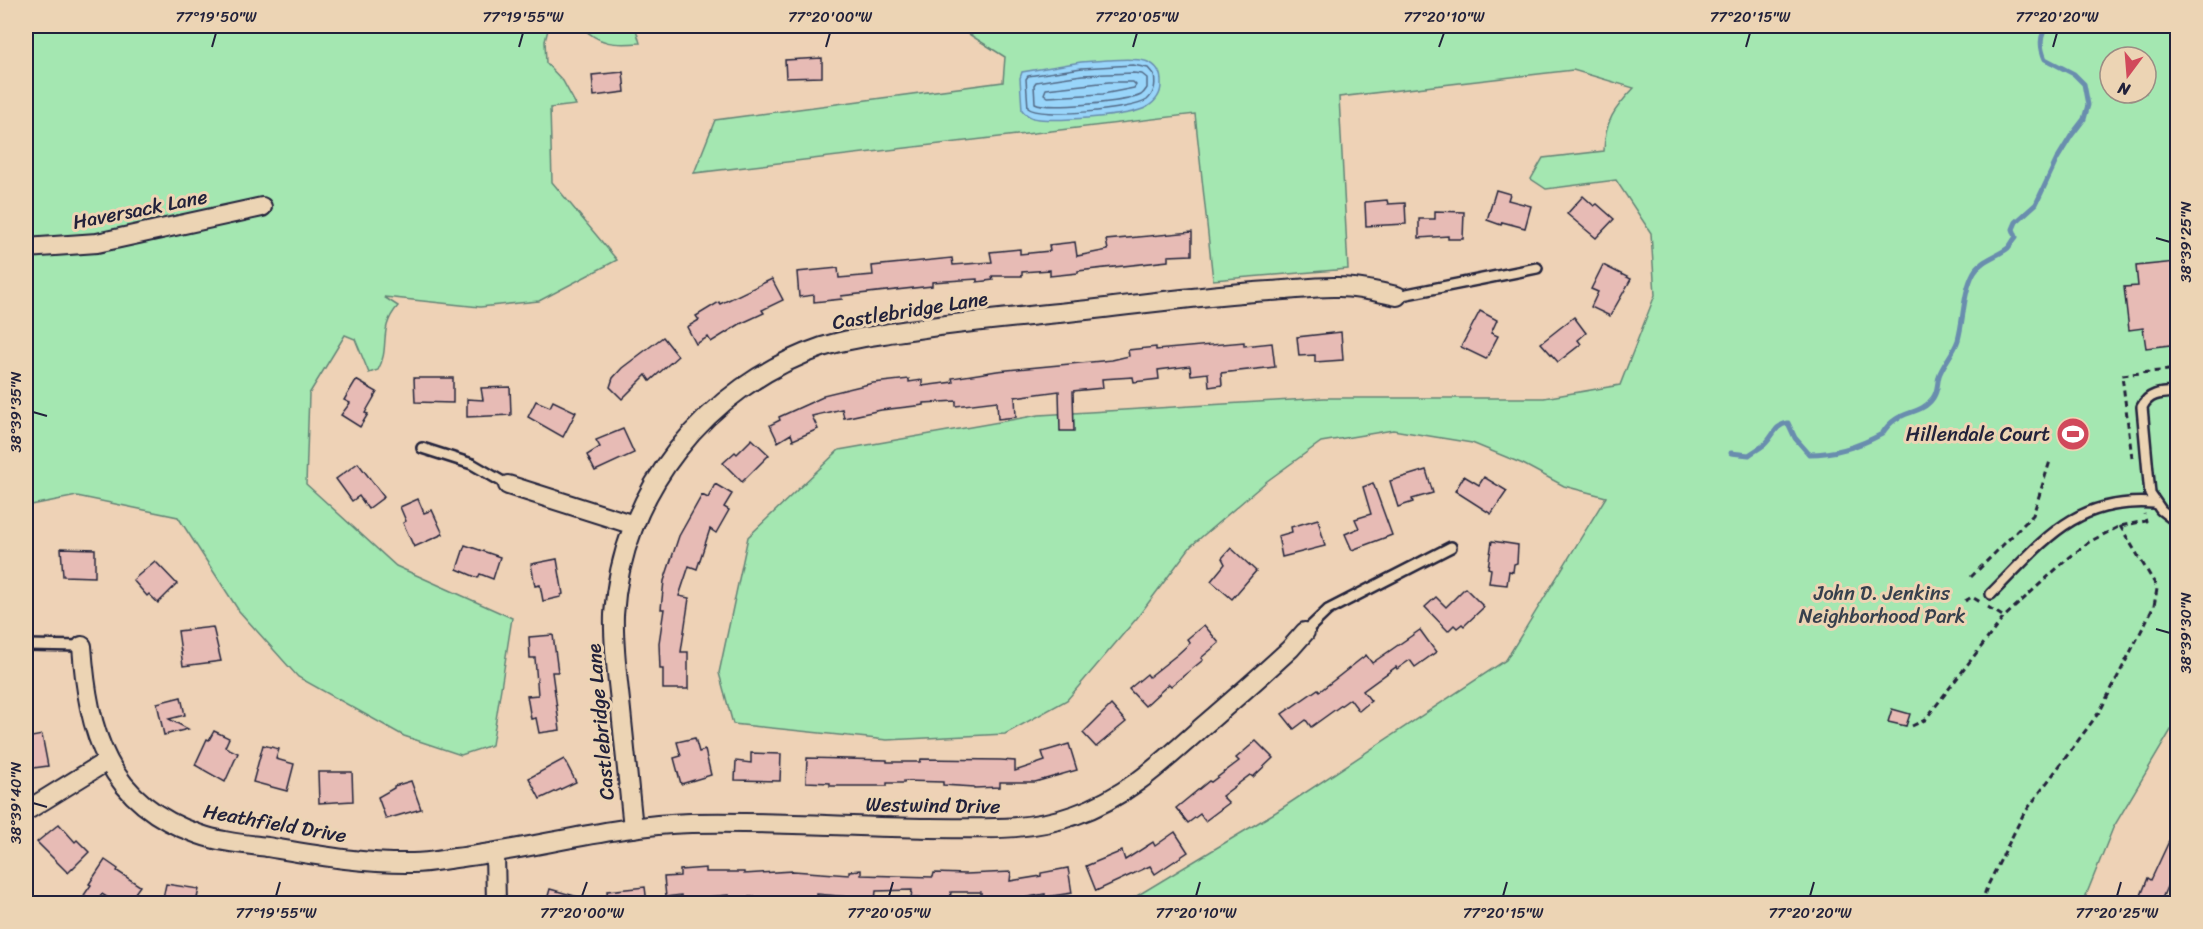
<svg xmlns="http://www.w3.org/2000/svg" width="2203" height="929" font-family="Sriracha,sans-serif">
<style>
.green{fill:#a4e7b1;stroke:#638476;stroke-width:1.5;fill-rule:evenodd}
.water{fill:#99d5fa;stroke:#698dae;stroke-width:1.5}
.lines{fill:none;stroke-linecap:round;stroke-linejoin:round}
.shore{stroke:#526a87;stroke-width:1.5}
.stream{stroke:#698dae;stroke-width:5}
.building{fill:#e7bbb5;stroke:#22223b;stroke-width:1.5}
.service-casing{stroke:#22223b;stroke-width:14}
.minor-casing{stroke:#22223b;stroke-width:22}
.path{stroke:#22223b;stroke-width:3;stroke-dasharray:6 4.5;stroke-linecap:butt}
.service{stroke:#ecd4b4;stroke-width:9}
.minor{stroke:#ecd4b4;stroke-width:18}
.ticks{fill:none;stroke:#22223b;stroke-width:2}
.labels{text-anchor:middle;stroke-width:6;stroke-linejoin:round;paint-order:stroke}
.street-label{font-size:20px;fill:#22223b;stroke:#ecd4b4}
.poi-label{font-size:20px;fill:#22223b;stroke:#ecd4b4;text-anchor:end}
.park-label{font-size:20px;fill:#36404d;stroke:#ecd4b4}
.neatline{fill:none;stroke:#22223b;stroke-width:2}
.ticks-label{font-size:15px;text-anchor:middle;fill:#22223b}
</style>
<rect width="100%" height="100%" fill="#eed2b6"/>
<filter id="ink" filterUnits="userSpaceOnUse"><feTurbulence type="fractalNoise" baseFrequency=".0167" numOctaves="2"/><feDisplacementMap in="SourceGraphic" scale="12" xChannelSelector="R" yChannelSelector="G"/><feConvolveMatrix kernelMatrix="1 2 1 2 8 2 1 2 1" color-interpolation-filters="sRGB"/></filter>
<g filter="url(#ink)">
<g class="green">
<path d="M 26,26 L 549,26 L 545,41 L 546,63 L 563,81 L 576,105 L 550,108 L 552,182 L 617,260 L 539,301 L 480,307 L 384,297 L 398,306 C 377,330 391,347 378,370 L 369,373 L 355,339 L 345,335 L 309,394 L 306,484 L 396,566 L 512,618 L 492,745 L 461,755 L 404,736 L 298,677 L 239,611 L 178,517 L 77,496 L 26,506 Z"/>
<path d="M 581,26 L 635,26 L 640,43 C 615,45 599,45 581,26 Z"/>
<path d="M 956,26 L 2177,26 L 2177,720 L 2113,828 L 2083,903 L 1125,903 L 1276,812 L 1506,660 L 1606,497 L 1564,486 L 1523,464 L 1472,443 L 1393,430 L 1321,442 L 1267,481 L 1191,546 L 1137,618 L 1067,700 L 1005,734 L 887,740 L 733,724 L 719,673 L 748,537 L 839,450 L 1039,415 L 1324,398 L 1544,398 L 1620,385 L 1655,295 L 1651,233 L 1616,180 L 1546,189 L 1531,179 L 1543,158 L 1604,151 C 1605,121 1614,109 1634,88 L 1573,70 L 1339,97 L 1348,269 L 1213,280 L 1195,114 L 694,173 L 715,120 L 1003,82 L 1005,57 ZM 2110,57 L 2146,57 L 2146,93 L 2110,93 Z"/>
</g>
<path class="water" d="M 1108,60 C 1129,59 1163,54 1161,85 C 1161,94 1155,102 1147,107 C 1130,117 1052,122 1033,118 C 1028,116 1025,114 1022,110 L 1020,78 L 1022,72 L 1081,62 Z"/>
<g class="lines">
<g class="shore">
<path d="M 1133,65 L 1148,68 L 1154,75 C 1156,85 1155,93 1147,100 C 1133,110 1040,119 1028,108 L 1026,79 L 1028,76 L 1082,68 Z"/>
<path d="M 1133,73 L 1142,74 L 1147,78 L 1147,88 C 1145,91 1144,93 1141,95 C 1127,102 1047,110 1035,103 L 1034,85 L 1036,82 L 1082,75 Z"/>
<path d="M 1109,82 L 1133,82 L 1136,85 L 1134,88 L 1103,94 L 1048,97 L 1044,94 L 1046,89 Z"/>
</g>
<path class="stream" d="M 1731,453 L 1749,455 C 1754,451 1761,448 1766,443 C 1774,435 1775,425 1788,423 L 1795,438 L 1809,454 C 1834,454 1860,446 1882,434 C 1898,407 1919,418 1933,398 C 1938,391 1937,384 1939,376 C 1942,365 1954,353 1958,340 C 1964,318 1963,292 1974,272 C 1981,260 1998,256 2008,248 C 2011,245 2013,240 2016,237 L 2013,229 L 2016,222 L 2036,204 L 2057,159 L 2071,136 L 2084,119 L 2088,105 L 2084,84 L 2074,74 L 2045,59 C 2040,48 2039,35 2048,26"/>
</g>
<g class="building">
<path d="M 822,58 L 822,77 L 786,78 L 785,60 Z"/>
<path d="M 623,72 L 625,92 L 594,96 L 592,75 Z"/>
<path d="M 1496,190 L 1510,194 L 1508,200 L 1531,206 L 1525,228 L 1502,222 L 1501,225 L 1487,220 Z"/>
<path d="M 1583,196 L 1594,206 L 1597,204 L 1614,219 L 1596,238 L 1567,214 Z"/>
<path d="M 1387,200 L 1388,204 L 1405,203 L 1406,224 L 1366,226 L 1365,202 Z"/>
<path d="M 1435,211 L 1464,212 L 1463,239 L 1448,239 L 1448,236 L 1419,238 L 1419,219 L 1435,219 Z"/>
<path d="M 1192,232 L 1192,255 L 1168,256 L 1168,261 L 1078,271 L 1078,273 L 1050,276 L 1050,270 L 1022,272 L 1022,276 L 992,276 L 993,280 L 977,282 L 977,279 L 932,282 L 932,286 L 841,296 L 842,299 L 814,302 L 814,295 L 799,297 L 797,272 L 838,268 L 839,278 L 873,275 L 872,266 L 952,258 L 953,265 L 992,262 L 990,252 L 1020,249 L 1020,254 L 1050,251 L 1049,245 L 1075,242 L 1077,256 L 1108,250 L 1106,240 Z"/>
<path d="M 2176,262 L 2178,344 L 2146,348 L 2143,328 L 2129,330 L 2124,287 L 2138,286 L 2136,266 Z"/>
<path d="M 1603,265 L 1631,279 L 1610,316 L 1591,307 L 1598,292 L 1591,289 Z"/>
<path d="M 772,279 L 783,300 L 762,310 L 764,313 L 740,324 L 711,342 L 708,337 L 696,344 L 687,327 L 699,320 L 696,316 L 719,302 L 720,304 Z"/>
<path d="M 1480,311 L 1497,320 L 1491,333 L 1498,336 L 1486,359 L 1461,347 Z"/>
<path d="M 1574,317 L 1586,333 L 1578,340 L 1581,344 L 1558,362 L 1541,343 Z"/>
<path d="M 1341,332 L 1343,360 L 1315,362 L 1315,355 L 1299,356 L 1297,337 Z"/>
<path d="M 663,337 L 678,356 L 650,381 L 646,375 L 622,399 L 610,387 L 613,378 L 622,368 Z"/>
<path d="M 1244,342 L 1244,346 L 1272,343 L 1275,367 L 1221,373 L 1222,385 L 1209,387 L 1208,373 L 1191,375 L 1190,366 L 1158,370 L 1159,379 L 1134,382 L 1133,377 L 1102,379 L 1103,388 L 1073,391 L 1074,431 L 1060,431 L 1059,391 L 1015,397 L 1016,417 L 998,419 L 997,401 L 956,406 L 956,401 L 924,403 L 924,405 L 881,410 L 844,418 L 842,409 L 812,416 L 818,429 L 793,440 L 791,434 L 778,442 L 770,425 L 780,420 L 779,417 L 823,397 L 823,395 L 873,383 L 909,379 L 909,382 L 922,380 L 922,386 L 953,382 L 952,378 L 997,371 L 1112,360 L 1129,356 L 1128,350 L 1156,347 L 1156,350 Z"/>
<path d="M 414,378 L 453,378 L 453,403 L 415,402 Z"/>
<path d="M 356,380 L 377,392 L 365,413 L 368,414 L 360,427 L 341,415 L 350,403 L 344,400 Z"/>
<path d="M 510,387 L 511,415 L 467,417 L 467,399 L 483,400 L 481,388 Z"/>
<path d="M 536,401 L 550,407 L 553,401 L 576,412 L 563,437 L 528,417 Z"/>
<path d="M 623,429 L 634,453 L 595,471 L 587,455 L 600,447 L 596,440 Z"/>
<path d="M 752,439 L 769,455 L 742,482 L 723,463 L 735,452 L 737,454 Z"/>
<path d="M 358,463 L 384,497 L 368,509 L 359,496 L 352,501 L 336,479 Z"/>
<path d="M 1426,470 L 1433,493 L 1412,499 L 1413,502 L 1398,507 L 1390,481 Z"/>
<path d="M 1464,476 L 1479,485 L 1484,477 L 1507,491 L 1491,514 L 1455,491 Z"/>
<path d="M 1373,483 L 1392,535 L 1352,550 L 1345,534 L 1359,528 L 1355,519 L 1371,514 L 1363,487 Z"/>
<path d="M 715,484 L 732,494 L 724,507 L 729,510 L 716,533 L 710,529 L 697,569 L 689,566 L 679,596 L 689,598 L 681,652 L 688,652 L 688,689 L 663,689 L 663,669 L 660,669 L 659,643 L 664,609 L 661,609 L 664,581 L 679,536 L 702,495 L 708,498 Z"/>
<path d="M 418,499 L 424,513 L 432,510 L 443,534 L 414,547 L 403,523 L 406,521 L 400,507 Z"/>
<path d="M 1318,519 L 1325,546 L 1282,557 L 1278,536 L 1292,532 L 1291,527 Z"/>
<path d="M 1492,541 L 1518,545 L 1517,563 L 1514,564 L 1513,572 L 1509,571 L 1507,585 L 1489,583 L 1491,569 L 1488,568 Z"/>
<path d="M 465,545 L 500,557 L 493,579 L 480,574 L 478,578 L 457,569 Z"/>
<path d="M 61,548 L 95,549 L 95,577 L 63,576 Z"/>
<path d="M 1231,548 L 1256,571 L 1232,599 L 1211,581 L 1225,564 L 1222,558 Z"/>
<path d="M 557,559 L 563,594 L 561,595 L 561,597 L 543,601 L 540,585 L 535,586 L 531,564 Z"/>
<path d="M 155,561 L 177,584 L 158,603 L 149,594 L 147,596 L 133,580 Z"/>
<path d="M 1465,588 L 1484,607 L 1464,626 L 1462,624 L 1457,628 L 1454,625 L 1448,631 L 1425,607 L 1436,597 L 1446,607 Z"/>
<path d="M 1204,625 L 1219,643 L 1201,658 L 1203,660 L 1171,686 L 1169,684 L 1145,706 L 1129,689 L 1147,674 L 1149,677 L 1178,654 L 1190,643 L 1187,639 Z"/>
<path d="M 213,627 L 221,661 L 183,666 L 178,631 Z"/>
<path d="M 1420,630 L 1436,652 L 1415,667 L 1410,660 L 1397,669 L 1396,667 L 1363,691 L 1371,701 L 1359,711 L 1350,699 L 1311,727 L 1306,720 L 1294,729 L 1282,714 L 1318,689 L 1320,691 L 1366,655 L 1372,663 Z"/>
<path d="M 553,635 L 558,672 L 552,672 L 560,730 L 539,733 L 536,718 L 531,719 L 527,696 L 538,695 L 535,658 L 530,658 L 529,637 Z"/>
<path d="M 181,697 L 185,715 L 169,719 L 188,729 L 164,735 L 157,703 Z"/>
<path d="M 1111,705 L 1126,722 L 1096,747 L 1083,733 Z"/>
<path d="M 1892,709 L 1910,714 L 1906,726 L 1888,722 Z"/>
<path d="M 214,731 L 229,738 L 225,747 L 238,753 L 225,782 L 195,765 L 207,739 L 209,740 Z"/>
<path d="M 42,735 L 48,766 L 26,769 L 26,738 Z"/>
<path d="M 695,738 L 699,752 L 705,750 L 711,775 L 681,784 L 674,758 L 681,756 L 677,742 Z"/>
<path d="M 1256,741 L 1273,758 L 1253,777 L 1250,775 L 1222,796 L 1229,803 L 1205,821 L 1200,814 L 1188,823 L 1176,808 L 1209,781 L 1211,782 L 1239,761 L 1236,758 Z"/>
<path d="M 1069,744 L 1077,770 L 1035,782 L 1000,782 L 1000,787 L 974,788 L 974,787 L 943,785 L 943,782 L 904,781 L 904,783 L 887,783 L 887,786 L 830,786 L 830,783 L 806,782 L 807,758 L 887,760 L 887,762 L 920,762 L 921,759 L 1001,760 L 1015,761 L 1015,771 L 1045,761 L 1042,752 Z"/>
<path d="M 263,745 L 279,749 L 276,759 L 294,764 L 287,791 L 253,782 Z"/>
<path d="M 751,753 L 781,754 L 780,781 L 735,780 L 736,761 L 751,763 Z"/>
<path d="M 564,759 L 576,782 L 540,799 L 529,778 Z"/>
<path d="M 318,772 L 352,772 L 353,801 L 319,803 Z"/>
<path d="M 411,781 L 421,809 L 386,819 L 378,797 L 394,788 L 394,786 Z"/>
<path d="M 2178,822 L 2178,861 L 2160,903 L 2138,903 L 2148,878 L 2151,880 Z"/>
<path d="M 59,824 L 75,842 L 77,840 L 89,852 L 68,873 L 37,842 Z"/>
<path d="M 1175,832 L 1188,852 L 1155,874 L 1150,866 L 1096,891 L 1086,866 L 1122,851 L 1125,860 L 1153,842 L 1155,846 Z"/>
<path d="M 105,860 L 118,869 L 117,871 L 140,886 L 128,903 L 116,903 L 102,894 L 96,903 L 84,895 L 91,885 L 89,884 Z"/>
<path d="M 706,868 L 706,872 L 744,872 L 744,874 L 793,871 L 849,875 L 849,871 L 861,870 L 861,875 L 933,877 L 934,873 L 966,874 L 1011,872 L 1010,881 L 1041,876 L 1041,873 L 1068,868 L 1072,893 L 1045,897 L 1045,894 L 1013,900 L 981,900 L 981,892 L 951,892 L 950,900 L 911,898 L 912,890 L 876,891 L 875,900 L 860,899 L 860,903 L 849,903 L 849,897 L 817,894 L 817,899 L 788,897 L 729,897 L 729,895 L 682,899 L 681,895 L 666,897 L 664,877 L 680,876 L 680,870 Z"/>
<path d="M 166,884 L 199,889 L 196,903 L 162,903 Z"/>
<path d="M 645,887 L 647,903 L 608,903 L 607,891 Z"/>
<path d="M 550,889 L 589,900 L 589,903 L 546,903 Z"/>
</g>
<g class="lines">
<g class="service-casing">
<g id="service">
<path d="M 1397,296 L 1537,268"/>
<path d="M 2178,392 C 2163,393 2149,392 2142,407 L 2150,494 L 2161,510 L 2178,523"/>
<path d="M 422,448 L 472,464 L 508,485"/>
<path d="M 1991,594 C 2043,542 2073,497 2155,503"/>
<path d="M 1305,632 L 1328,610 L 1451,547"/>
<path d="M 26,645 L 82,646"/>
</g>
</g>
<g class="minor-casing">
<g id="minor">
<path d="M 26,248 L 97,243 L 262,207"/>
<path d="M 508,485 L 634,525"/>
<path d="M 82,646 C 88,732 107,803 198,834 C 220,842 244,844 267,847 C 315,855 364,864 413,863 C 427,863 441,860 455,858 C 534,849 611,825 691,823 C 770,821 850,827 929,828 C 979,828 1028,832 1075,815 C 1125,798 1162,763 1201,728 C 1231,702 1261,676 1290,649 L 1305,632"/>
<path d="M 26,811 L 107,761"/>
<path d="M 633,828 C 629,786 624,744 620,701 C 617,673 613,644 614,615 C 621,493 707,386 822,347 C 845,339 871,336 896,332 C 953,323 1011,318 1068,312 C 1136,305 1203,295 1270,291 C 1293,290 1317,286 1339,287 C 1359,287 1378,292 1397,296"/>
<path d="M 495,853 L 496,904"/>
</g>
</g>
<g class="path">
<path d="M 2132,458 L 2122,375 L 2178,369"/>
<path d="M 1971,577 L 2033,515 L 2050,461"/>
<path d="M 1965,601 L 1972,597 L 1982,603"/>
<path d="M 1988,607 L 2004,617"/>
<path d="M 1912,726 L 1925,720 L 2004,617 L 2065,561 L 2089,542 L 2120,526 L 2146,521 L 2144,514"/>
<path d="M 1981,904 L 1987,887 L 2023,815 L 2100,711 L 2154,606 L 2157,589 L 2154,582 L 2120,526"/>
</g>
<use href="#service" class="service"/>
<use href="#minor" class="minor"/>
</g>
</g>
<path class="ticks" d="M 212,47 L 216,33M 519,47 L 523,33M 826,47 L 830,33M 1133,47 L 1137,33M 1439,47 L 1444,33M 1746,47 L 1750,33M 2053,47 L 2057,33M 2156,238 L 2170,242M 33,412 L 47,416M 2156,629 L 2170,633M 33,803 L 47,807M 276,896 L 280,882M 582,896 L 587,882M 889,896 L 893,882M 1196,896 L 1200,882M 1503,896 L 1507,882M 1810,896 L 1814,882M 2117,896 L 2121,882"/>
<defs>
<g id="stadium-disc" transform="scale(1.725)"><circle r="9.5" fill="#d1495b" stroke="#ecd4b4"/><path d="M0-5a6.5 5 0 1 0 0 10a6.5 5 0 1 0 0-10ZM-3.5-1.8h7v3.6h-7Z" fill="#fff"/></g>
</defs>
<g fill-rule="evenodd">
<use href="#stadium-disc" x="2073" y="434"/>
</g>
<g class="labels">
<g class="street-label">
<text transform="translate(140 209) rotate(-11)" y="7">Haversack Lane</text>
<text transform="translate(910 310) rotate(-9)" y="7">Castlebridge Lane</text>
<text transform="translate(600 722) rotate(-95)" y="7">Castlebridge Lane</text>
<text transform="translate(933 805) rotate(1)" y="7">Westwind Drive</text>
<text transform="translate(275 823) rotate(10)" y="7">Heathfield Drive</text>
</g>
<g class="poi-label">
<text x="2050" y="441">Hillendale Court</text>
</g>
<g class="park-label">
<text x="1882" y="600">John D. Jenkins<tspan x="1882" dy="23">Neighborhood Park</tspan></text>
</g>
</g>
<rect width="2203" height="929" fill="none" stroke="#ecd4b4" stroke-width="66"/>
<g transform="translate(2128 75) rotate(196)"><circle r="28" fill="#ecd4b4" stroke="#9b8d84" stroke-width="1.5"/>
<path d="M0-4.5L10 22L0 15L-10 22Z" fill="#d1495b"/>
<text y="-9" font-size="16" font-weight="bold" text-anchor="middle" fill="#22223b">N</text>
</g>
<rect x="33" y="33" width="2137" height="863" class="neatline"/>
<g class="ticks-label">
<text x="216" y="22">77°19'50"W</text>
<text x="523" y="22">77°19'55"W</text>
<text x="830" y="22">77°20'00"W</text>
<text x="1137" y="22">77°20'05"W</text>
<text x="1444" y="22">77°20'10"W</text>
<text x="1750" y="22">77°20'15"W</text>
<text x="2057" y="22">77°20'20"W</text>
<text transform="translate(2186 242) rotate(-90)" y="5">38°39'25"N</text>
<text transform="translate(16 412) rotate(-90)" y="5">38°39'35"N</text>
<text transform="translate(2186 633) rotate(-90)" y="5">38°39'30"N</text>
<text transform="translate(16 803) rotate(-90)" y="5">38°39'40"N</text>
<text x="276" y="918">77°19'55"W</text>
<text x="582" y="918">77°20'00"W</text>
<text x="889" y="918">77°20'05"W</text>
<text x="1196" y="918">77°20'10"W</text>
<text x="1503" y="918">77°20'15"W</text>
<text x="1810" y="918">77°20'20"W</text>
<text x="2117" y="918">77°20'25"W</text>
</g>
</svg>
